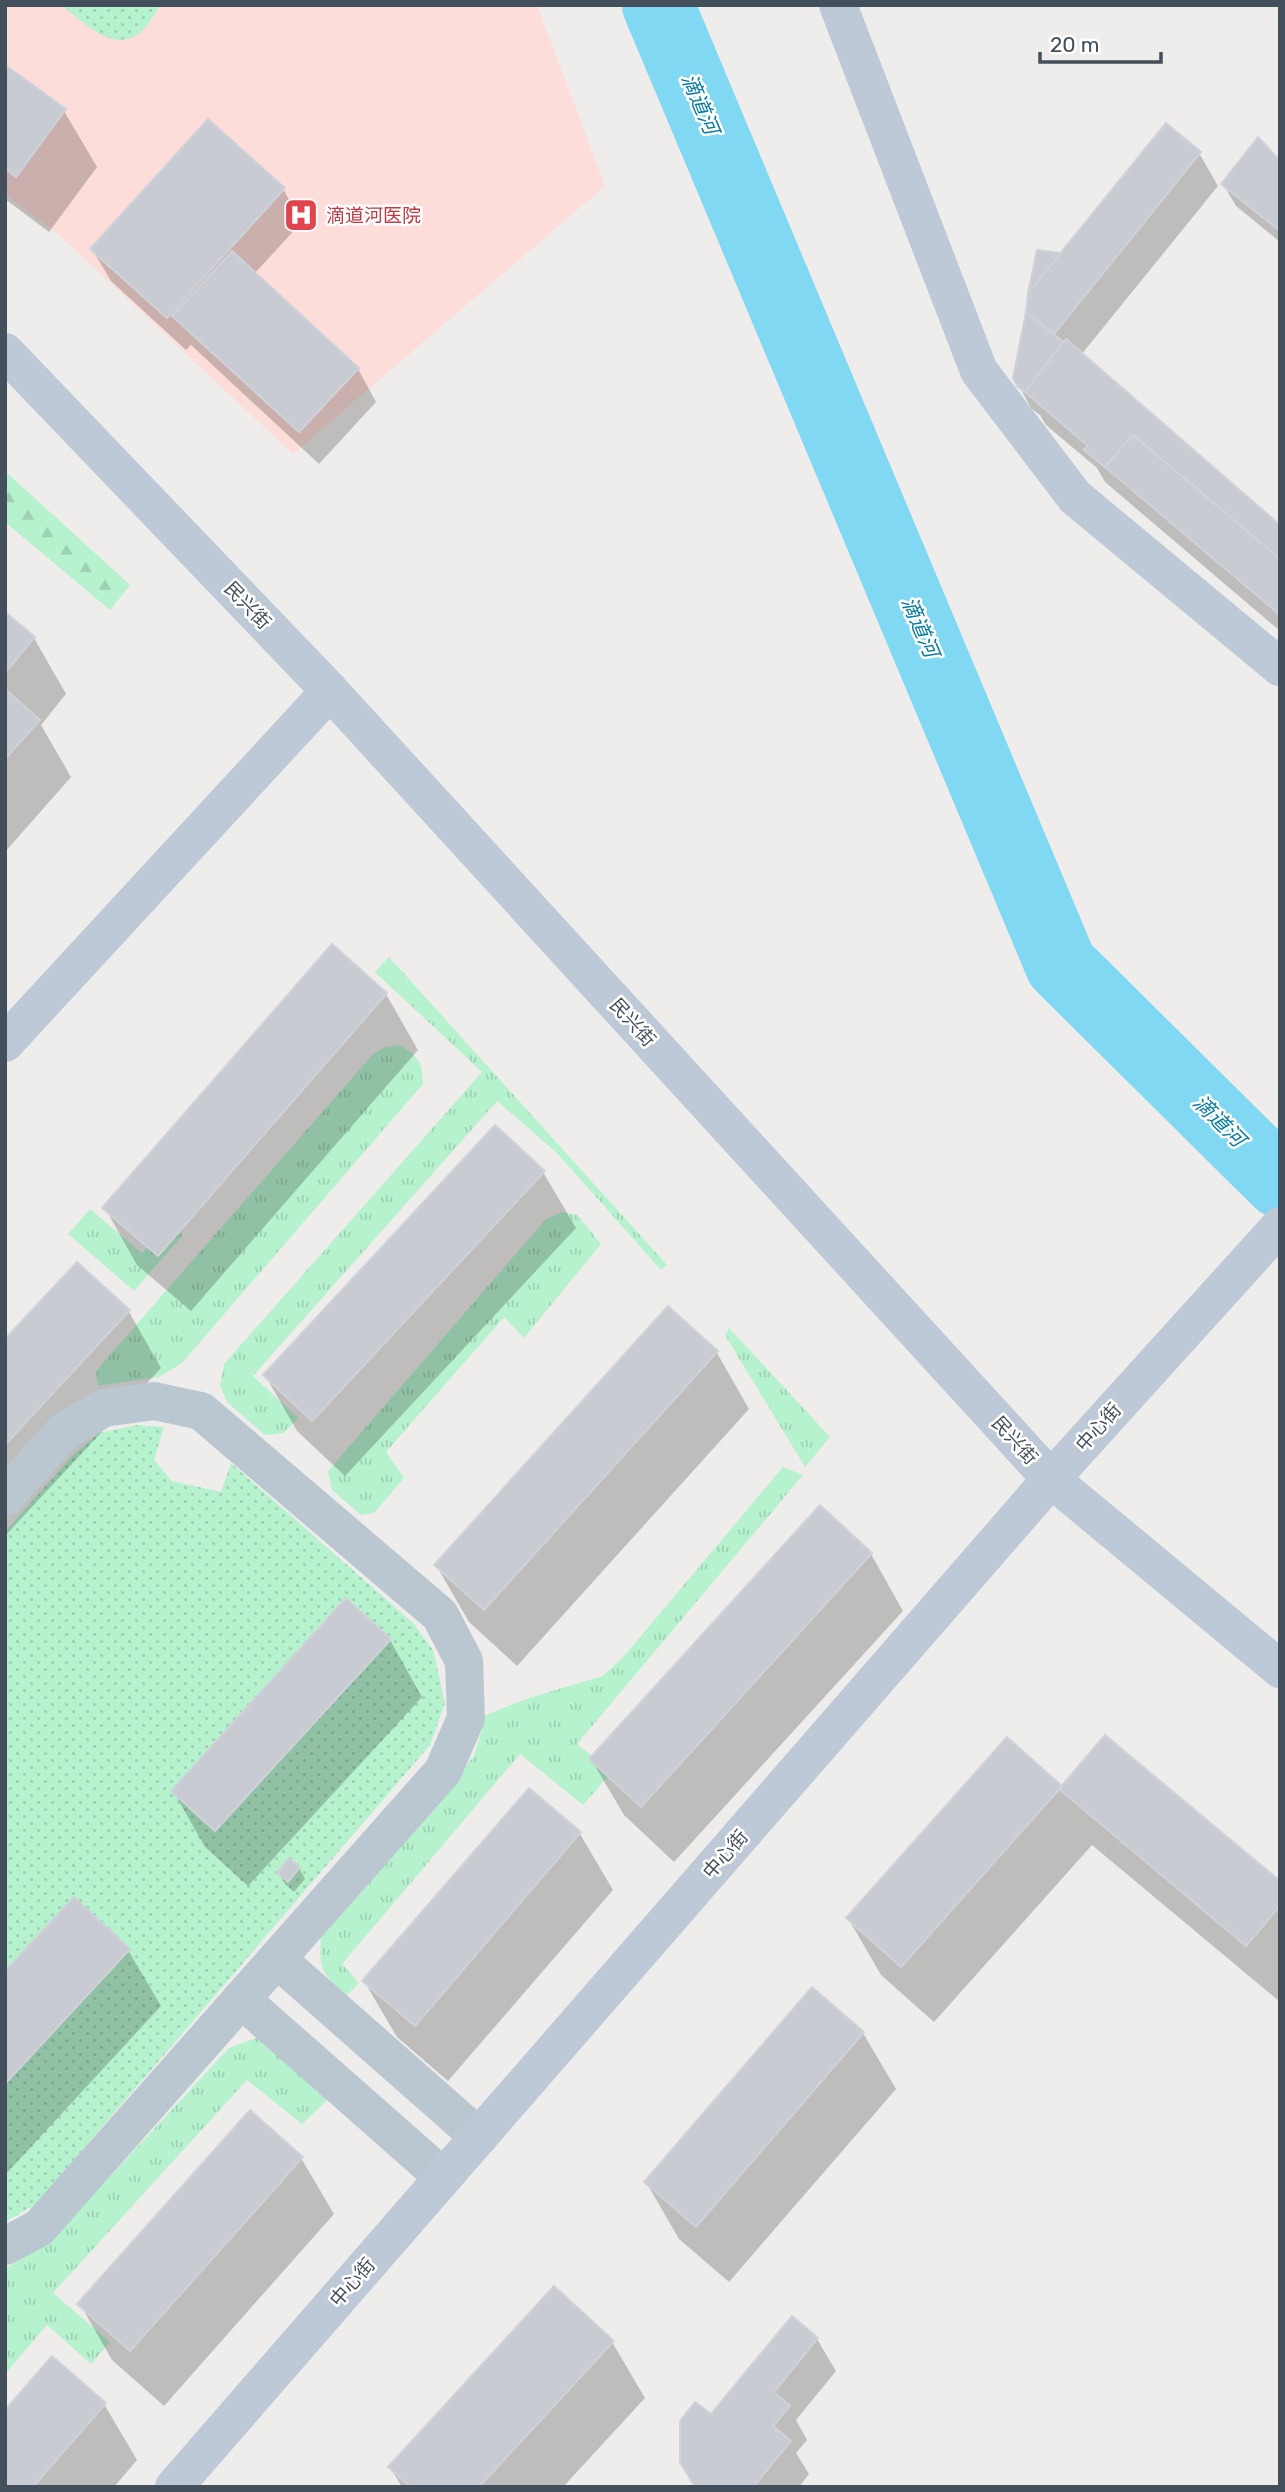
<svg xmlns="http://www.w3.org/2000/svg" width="1285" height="2492" font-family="Rubik,'Noto Sans SC',sans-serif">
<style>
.medical{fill:#fcddd9}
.grass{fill:url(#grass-tufts)}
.forest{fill:url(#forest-firs)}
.park{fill:url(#park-dots)}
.shadow{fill:#0003}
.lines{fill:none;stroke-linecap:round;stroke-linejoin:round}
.river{stroke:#80d8f2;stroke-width:72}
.building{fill:#c8cbd2;stroke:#d0d2d9;stroke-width:2}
.street{stroke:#bbc7d0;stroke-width:38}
.secondary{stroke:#bdc9d7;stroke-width:38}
.labels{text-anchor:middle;stroke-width:5;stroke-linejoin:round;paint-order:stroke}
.health-label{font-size:19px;fill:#be3a42;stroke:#fff;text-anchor:start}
.street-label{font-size:19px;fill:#434f5b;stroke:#fff}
.water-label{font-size:21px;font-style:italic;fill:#047ca0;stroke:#fff}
</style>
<defs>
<pattern id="grass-tufts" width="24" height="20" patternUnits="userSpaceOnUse" patternTransform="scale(1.75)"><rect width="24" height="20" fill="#b6f2ce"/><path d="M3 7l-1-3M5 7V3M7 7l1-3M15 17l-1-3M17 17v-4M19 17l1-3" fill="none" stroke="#9ed1b3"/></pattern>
<pattern id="forest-firs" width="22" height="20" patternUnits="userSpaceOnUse" patternTransform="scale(1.75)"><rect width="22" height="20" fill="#b6f2ce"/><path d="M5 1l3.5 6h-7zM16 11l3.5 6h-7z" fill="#9ed1b3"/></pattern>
<pattern id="park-dots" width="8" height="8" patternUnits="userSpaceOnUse" patternTransform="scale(1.75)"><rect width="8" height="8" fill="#b6f2ce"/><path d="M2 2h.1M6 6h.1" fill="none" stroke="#9ed1b3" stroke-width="1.8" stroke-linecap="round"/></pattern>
</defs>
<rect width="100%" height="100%" fill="#efecec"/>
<path class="medical" d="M 5,5 L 537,5 L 605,186 L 293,454 L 59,235 L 5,194 Z"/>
<g class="grass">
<path d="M 389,957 L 667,1265 L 661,1270 L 557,1153 L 497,1101 L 253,1376 L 298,1418 L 284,1433 L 265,1435 L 227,1402 L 220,1386 L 224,1364 L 482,1072 L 375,972 Z"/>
<path d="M 400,1045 C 419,1057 422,1062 423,1084 L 182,1363 L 159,1377 L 98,1386 L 96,1372 L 102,1364 L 373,1054 L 385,1047 Z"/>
<path d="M 90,1209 L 142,1253 L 174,1216 L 182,1236 L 134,1291 L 68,1234 Z"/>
<path d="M 562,1212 L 577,1215 L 601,1244 L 524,1338 L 504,1317 L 386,1452 L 404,1478 L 374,1513 L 361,1515 L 332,1490 L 328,1471 L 546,1219 Z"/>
<path d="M 729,1328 L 830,1437 L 805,1467 L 725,1335 Z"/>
<path d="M 783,1467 L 803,1475 L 577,1744 L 612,1772 L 583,1805 L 520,1754 L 342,1964 L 359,1983 L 346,1996 C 322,1974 319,1971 321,1937 L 474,1756 L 486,1715 L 529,1698 L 603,1676 L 625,1655 Z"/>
<path d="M 259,2037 L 328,2099 L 302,2124 L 247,2080 L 53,2293 L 110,2342 L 91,2364 L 47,2325 L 5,2374 L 5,2269 L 52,2239 L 229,2048 Z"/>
</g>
<path class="forest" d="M 5,471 L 130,585 L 110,610 L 5,522 Z"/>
<g class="park">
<path d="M 61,5 L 161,5 C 155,13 149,25 141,32 C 114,55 83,22 61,5 Z"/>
<path d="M 137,1425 L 164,1427 L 154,1460 L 172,1481 L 221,1492 L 231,1463 L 414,1624 L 433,1650 L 445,1703 L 430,1745 L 36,2204 L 5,2222 L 5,1532 L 71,1457 L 99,1433 Z"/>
</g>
<g class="shadow">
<path d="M 5,67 L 64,111 L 97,167 L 49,232 L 5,199 Z"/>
<path d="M 1199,153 L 1218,186 L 1081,355 L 1280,527 L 1280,631 L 1105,482 L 1097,468 L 1046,425 L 1040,415 L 1031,408 L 1015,378 L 1028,312 L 1061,255 Z"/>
<path d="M 1280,164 L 1280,242 L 1236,206 L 1223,184 Z"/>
<path d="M 283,189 L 302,222 L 254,274 L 358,369 L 376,402 L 319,464 L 191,345 L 186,350 L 111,281 L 92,249 Z"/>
<path d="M 5,615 L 34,638 L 66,694 L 41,725 L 71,777 L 5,852 Z"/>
<path d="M 386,994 L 418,1050 L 191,1311 L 137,1265 L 105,1208 Z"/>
<path d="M 543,1172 L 576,1228 L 345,1476 L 297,1431 L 265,1375 Z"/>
<path d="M 77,1264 L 129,1312 L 161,1368 L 5,1536 L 5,1341 Z"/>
<path d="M 668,1309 L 717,1353 L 749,1409 L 517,1666 L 469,1622 L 436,1565 Z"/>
<path d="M 871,1554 L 903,1611 L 674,1862 L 624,1815 L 591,1759 Z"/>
<path d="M 390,1640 L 422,1697 L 248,1886 L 205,1847 L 173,1791 Z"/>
<path d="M 1007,1740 L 1062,1788 L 1280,1883 L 1279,2001 L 1092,1845 L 934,2022 L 881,1975 L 848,1918 Z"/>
<path d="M 529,1790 L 580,1834 L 613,1890 L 448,2081 L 397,2037 L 364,1981 Z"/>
<path d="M 289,1860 L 299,1868 L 305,1879 L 294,1892 L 285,1884 L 279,1873 Z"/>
<path d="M 128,1950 L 161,2006 L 5,2175 L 5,1974 Z"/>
<path d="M 863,2033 L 896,2089 L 729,2282 L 679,2239 L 646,2182 Z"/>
<path d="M 301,2158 L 334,2214 L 164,2406 L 112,2360 L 80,2304 Z"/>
<path d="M 817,2339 L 836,2371 L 796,2420 L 807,2440 L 796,2453 L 809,2474 L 799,2487 L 697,2487 L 711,2417 Z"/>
<path d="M 612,2342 L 645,2398 L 563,2487 L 402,2487 L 390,2467 Z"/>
<path d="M 104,2404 L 137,2460 L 114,2487 L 5,2487 Z"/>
</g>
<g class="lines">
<path class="river" d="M 658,5 L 1061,965 L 1280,1182"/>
</g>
<g class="building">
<path d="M 5,65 L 66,109 L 16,177 L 5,168 Z"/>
<path d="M 208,119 L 285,188 L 167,318 L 90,249 Z"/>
<path d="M 1166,123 L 1201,152 L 1054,334 L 1026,312 L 1028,293 Z"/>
<path d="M 1258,137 L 1280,161 L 1280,231 L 1221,184 Z"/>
<path d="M 1037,250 L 1061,253 L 1028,293 Z"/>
<path d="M 232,251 L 359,368 L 299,432 L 172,316 Z"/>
<path d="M 1026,312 L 1063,342 L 1025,392 L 1017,386 L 1013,378 Z"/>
<path d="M 1066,339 L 1280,525 L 1280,559 L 1133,435 L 1105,467 L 1084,450 L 1088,446 L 1025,392 Z"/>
<path d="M 1133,435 L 1280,559 L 1280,615 L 1105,467 Z"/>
<path d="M 5,612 L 35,637 L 5,673 Z"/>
<path d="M 5,689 L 40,720 L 5,759 Z"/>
<path d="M 332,944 L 387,993 L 158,1256 L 102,1208 Z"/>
<path d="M 495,1125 L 545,1171 L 312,1421 L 263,1375 Z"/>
<path d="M 77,1262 L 130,1310 L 5,1445 L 5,1339 Z"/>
<path d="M 668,1306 L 718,1351 L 484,1610 L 434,1565 Z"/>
<path d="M 820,1505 L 872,1553 L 641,1807 L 589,1759 Z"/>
<path d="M 346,1598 L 391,1639 L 215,1831 L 171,1791 Z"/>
<path d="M 1105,1735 L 1280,1881 L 1280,1906 L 1246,1946 L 1059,1789 Z"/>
<path d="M 1007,1737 L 1062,1786 L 901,1967 L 846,1918 Z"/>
<path d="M 529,1788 L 581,1832 L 415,2026 L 362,1981 Z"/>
<path d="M 289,1858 L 300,1867 L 288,1882 L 277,1873 Z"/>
<path d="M 74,1897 L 130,1949 L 5,2084 L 5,1971 Z"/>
<path d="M 812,1987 L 864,2032 L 696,2227 L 644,2182 Z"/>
<path d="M 250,2110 L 303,2157 L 130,2351 L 77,2304 Z"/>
<path d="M 554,2286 L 614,2341 L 479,2487 L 410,2487 L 388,2467 Z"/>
<path d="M 792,2316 L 818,2338 L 774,2392 L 790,2406 L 773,2426 L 791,2441 L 753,2487 L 695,2487 L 680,2462 L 680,2421 L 695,2402 L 711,2414 Z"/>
<path d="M 52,2356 L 106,2403 L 33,2487 L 5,2487 L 5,2410 Z"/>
</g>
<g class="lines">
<g class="street">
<path d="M 5,1497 L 64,1431 L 104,1408 L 154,1401 L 201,1411 L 440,1615 L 464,1661 L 466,1718 L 443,1771 L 39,2228 L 5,2246"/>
<path d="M 277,1959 L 479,2137"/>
<path d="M 241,1999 L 443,2177"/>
</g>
<g class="secondary">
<path d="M 838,5 L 979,371 L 1075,497 L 1280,667"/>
<path d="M 5,352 L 330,691 L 1051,1479 L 1280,1669"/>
<path d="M 5,1043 L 330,691"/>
<path d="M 174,2487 L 1051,1479 L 1280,1226"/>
</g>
</g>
<defs>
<g id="hospital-square" transform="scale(1.75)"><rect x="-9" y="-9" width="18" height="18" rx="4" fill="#e0444e" stroke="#fff"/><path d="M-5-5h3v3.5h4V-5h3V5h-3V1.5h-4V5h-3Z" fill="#fff"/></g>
</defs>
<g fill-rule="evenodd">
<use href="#hospital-square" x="301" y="215"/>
</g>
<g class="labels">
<g class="health-label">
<text x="326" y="222">滴道河医院</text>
</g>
<g class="street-label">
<text transform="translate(248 605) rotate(46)" y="7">民兴街</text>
<text transform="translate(633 1022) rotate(48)" y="7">民兴街</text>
<text transform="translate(1098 1427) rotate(-48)" y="7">中心街</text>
<text transform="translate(1015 1440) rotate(48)" y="7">民兴街</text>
<text transform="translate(725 1854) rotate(-49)" y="7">中心街</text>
<text transform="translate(352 2282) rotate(-49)" y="7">中心街</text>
</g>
<g class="water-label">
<text transform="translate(700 104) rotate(67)" y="7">滴道河</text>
<text transform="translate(920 627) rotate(67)" y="7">滴道河</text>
<text transform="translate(1219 1121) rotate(45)" y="7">滴道河</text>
</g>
</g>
<rect width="1285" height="2492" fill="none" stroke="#434f5b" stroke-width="14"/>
<path d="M1040 52v10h121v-10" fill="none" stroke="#434f5b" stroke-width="3.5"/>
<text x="1050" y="52" font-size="21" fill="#434f5b" stroke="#ffffff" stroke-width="5" paint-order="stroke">20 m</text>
</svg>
